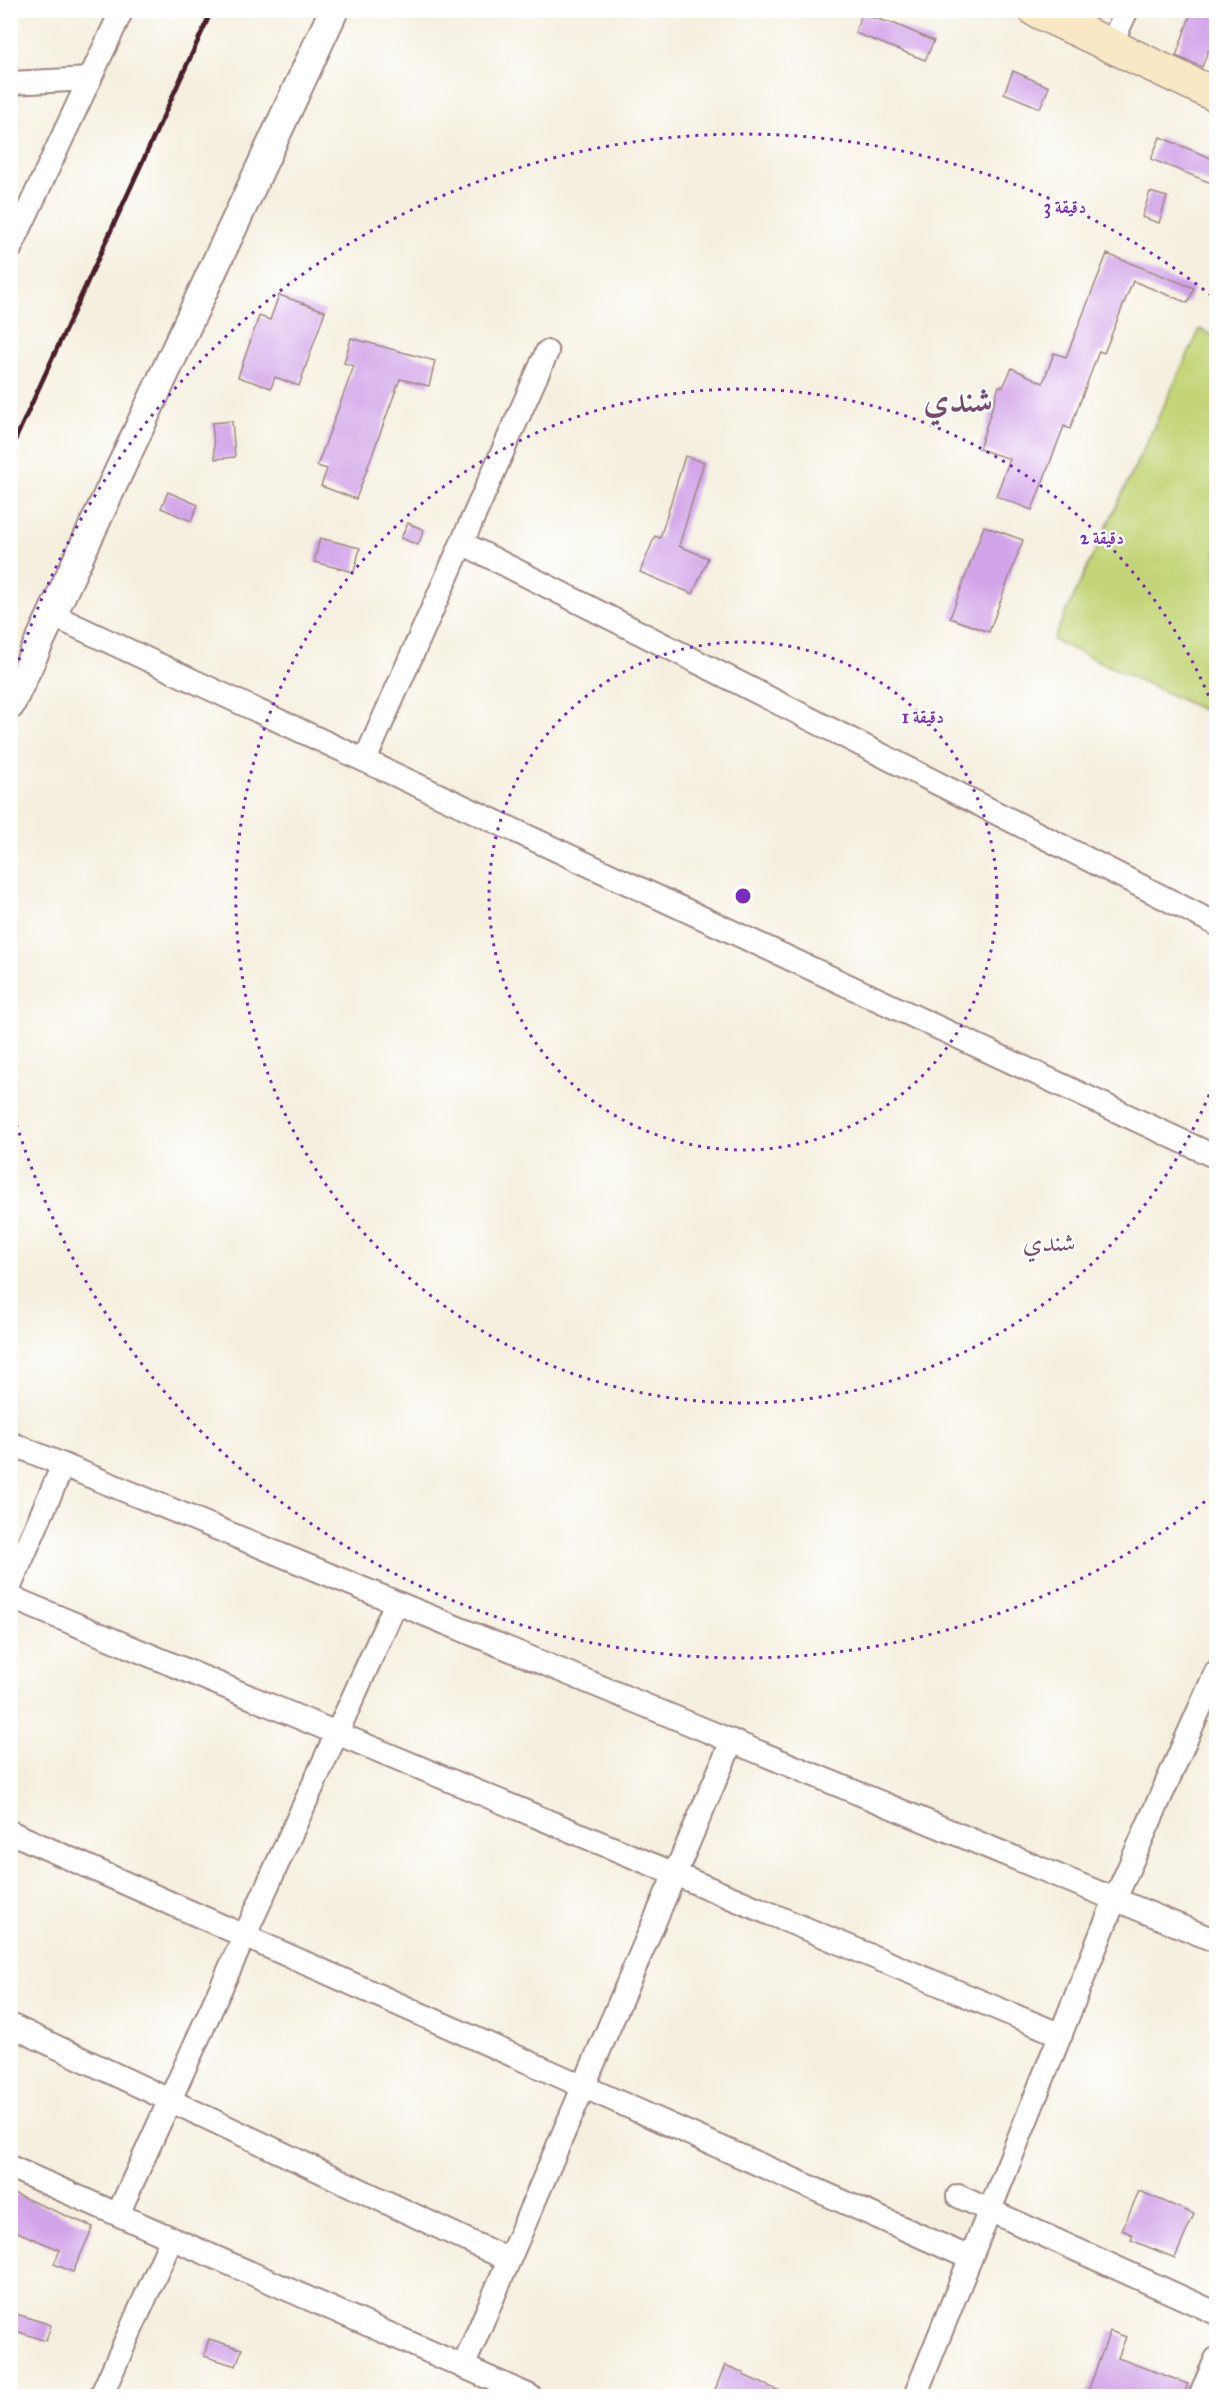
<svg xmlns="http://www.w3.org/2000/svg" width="1227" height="2407" font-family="'IM FELL Great Primer',Amiri,serif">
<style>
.green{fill:#c3d578;stroke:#867a52;stroke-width:1.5}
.building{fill:#d1a3e8}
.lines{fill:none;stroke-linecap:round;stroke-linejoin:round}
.minor-casing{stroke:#9f8784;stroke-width:26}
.tertiary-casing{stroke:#9f8784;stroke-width:32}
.secondary-casing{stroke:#9f8784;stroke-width:36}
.minor{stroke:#fff;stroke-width:22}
.tertiary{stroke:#fff;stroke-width:28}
.secondary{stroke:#f8e8c3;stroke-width:33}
.rail{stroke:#4a1f2b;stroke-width:4.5}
.ring{fill:none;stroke:#7b2cbf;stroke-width:3;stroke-dasharray:3 6}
.labels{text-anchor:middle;stroke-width:4.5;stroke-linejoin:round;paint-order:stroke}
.quarter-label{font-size:26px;fill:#794d6d;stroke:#fff}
.town-label{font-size:34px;font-weight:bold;fill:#794d6d;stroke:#fff}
.centre{fill:#7b2cbf;stroke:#fff;stroke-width:3}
.ring-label{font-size:18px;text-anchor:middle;font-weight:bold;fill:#7b2cbf;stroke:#fff;stroke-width:4.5;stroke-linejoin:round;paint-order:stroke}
</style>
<rect width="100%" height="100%" fill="#fff"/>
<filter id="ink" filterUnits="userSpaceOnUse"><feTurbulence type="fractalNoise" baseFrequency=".0167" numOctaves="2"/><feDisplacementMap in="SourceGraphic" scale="12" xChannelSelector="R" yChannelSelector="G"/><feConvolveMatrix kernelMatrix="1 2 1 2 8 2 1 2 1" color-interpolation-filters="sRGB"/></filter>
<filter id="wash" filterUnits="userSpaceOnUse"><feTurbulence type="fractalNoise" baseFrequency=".008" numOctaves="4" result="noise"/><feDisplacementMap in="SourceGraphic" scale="24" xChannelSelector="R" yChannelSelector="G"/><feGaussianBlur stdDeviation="1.35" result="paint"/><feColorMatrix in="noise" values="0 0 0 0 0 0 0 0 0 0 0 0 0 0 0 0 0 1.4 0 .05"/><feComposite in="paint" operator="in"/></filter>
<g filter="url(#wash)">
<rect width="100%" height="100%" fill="#f4efde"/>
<path class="green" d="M 1200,329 L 1216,337 L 1216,716 L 1053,640 Z"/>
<g id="blocks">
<g class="building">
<path d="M 1192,10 L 1216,10 L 1216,55 L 1208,51 L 1202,67 L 1176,56 Z"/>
<path d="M 861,15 L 895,24 L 934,41 L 925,60 L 855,33 Z"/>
<path d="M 1013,71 L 1049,87 L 1040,108 L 1004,93 Z"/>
<path d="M 1160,137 L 1216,160 L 1216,185 L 1151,159 Z"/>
<path d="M 1150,192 L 1167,197 L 1159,223 L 1142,217 Z"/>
<path d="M 1107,254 L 1194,288 L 1188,303 L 1133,281 L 1104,353 L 1099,351 L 1070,429 L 1064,426 L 1032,510 L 996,496 L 1010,459 L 979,449 L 999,386 L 1003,387 L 1012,368 L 1043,383 L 1054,353 L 1066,357 Z"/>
<path d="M 279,295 L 325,311 L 299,386 L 275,377 L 271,388 L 238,377 L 259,316 L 270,320 Z"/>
<path d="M 351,338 L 435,361 L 429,386 L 400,379 L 356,499 L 321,486 L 327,469 L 317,466 L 354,366 L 344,363 Z"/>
<path d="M 232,421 L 235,457 L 215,459 L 212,423 Z"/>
<path d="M 685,456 L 704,462 L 679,546 L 708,558 L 693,594 L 640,572 L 655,536 L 660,538 Z"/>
<path d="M 168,492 L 198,505 L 191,521 L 161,508 Z"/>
<path d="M 408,523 L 424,530 L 418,545 L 401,538 Z"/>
<path d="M 984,526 L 1023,540 L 989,632 L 950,618 Z"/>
<path d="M 320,538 L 360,548 L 354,572 L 314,562 Z"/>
<path d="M 1139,2191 L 1194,2214 L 1175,2258 L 1131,2240 L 1133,2235 L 1122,2230 Z"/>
<path d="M 10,2192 L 93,2227 L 73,2272 L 54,2264 L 60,2250 L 10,2229 Z"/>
<path d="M 10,2312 L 51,2325 L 46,2341 L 10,2329 Z"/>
<path d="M 1110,2331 L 1126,2337 L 1118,2358 L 1188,2384 L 1183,2397 L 1086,2397 Z"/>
<path d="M 209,2339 L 242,2349 L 236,2366 L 204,2356 Z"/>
<path d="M 725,2365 L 744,2373 L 743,2375 L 793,2397 L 712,2397 Z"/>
</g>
</g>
</g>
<g filter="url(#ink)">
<use href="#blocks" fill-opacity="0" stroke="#9f8784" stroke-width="1.5"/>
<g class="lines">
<g class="minor-casing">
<g id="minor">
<path d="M 1110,46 L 1127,10"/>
<path d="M 10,83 L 90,79"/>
<path d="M 10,249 L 122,10"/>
<path d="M 462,543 L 1216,924"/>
<path d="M 52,615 L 1216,1157"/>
<path d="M 365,760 L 547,352"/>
<path d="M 10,1443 L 1216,1941"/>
<path d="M 10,1586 L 63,1465"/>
<path d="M 10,1597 L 1061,2035"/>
<path d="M 10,1832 L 970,2258"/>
<path d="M 10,2025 L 509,2260"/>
<path d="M 10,2167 L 530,2396"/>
<path d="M 958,2196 L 1216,2313"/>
<path d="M 118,2214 L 396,1603"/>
<path d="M 463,2367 L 732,1741"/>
<path d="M 101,2396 L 172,2238"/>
<path d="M 915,2396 L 1115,1899 L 1216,1672"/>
<path d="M 1200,2396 L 1216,2359"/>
</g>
</g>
<g class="tertiary-casing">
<path id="tertiary" d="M 10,705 L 334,10"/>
</g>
<g class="secondary-casing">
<path id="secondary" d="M 1035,10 L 1216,95"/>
</g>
<use href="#minor" class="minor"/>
<use href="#tertiary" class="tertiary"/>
<use href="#secondary" class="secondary"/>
<path class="rail" d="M 10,451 L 212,10"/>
</g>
</g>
<g class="ring">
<circle cx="743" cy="896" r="254"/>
<path d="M1216 1078A507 507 0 1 1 1216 714"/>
<path d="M1212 1496A761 761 0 0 1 11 1106M11 686A761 761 0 0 1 1212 296"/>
</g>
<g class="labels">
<g class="quarter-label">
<text x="1049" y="1251">شندي</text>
</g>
<g class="town-label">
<text x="958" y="411">شندي</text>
</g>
</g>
<circle cx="743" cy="896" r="9" class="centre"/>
<g class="ring-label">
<text x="1065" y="213">3 دقيقة</text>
<text x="1102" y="544">2 دقيقة</text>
<text x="923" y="723">1 دقيقة</text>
</g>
<rect width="1227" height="2407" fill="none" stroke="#fff" stroke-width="36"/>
</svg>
